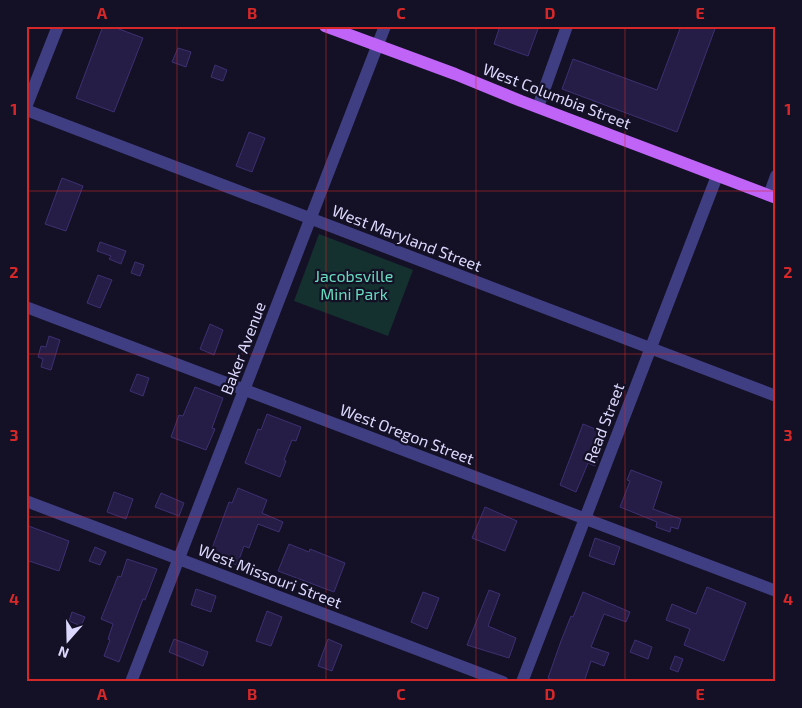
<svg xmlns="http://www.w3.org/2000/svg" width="802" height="708" font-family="'Exo 2',sans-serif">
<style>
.green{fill:#14302f}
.building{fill:#251d46;stroke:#3d3071}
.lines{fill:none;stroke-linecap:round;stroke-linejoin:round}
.minor{stroke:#403e83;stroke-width:12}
.major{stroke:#c064f8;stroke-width:12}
.grid{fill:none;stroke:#d62828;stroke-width:1;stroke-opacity:0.55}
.labels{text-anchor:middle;stroke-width:4.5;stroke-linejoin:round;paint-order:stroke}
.street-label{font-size:16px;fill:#dcd8fd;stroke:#141126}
.park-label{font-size:16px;fill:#66dbbd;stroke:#141126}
.neatline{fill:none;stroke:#d62828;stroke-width:2}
.grid-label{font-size:16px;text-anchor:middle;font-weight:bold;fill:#d62828}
</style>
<rect width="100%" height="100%" fill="#141126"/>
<path class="green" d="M 319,234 L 413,270 L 388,336 L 294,301 Z"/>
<g class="building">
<path d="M 103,26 L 111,26 L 143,38 L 114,112 L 76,98 Z"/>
<path d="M 500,26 L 539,26 L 528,56 L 494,44 Z"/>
<path d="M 681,26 L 716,26 L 677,132 L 562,89 L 573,59 L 657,90 Z"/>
<path d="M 178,48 L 191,52 L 186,67 L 172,62 Z"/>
<path d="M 215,65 L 227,70 L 223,81 L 211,77 Z"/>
<path d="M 249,132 L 265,138 L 252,172 L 236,166 Z"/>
<path d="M 62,178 L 83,186 L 66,231 L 45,224 Z"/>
<path d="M 100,242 L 126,251 L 121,264 L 109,259 L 111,256 L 97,251 Z"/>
<path d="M 135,262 L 144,265 L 140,276 L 131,273 Z"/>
<path d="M 98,275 L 112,280 L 100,308 L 87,303 Z"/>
<path d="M 210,324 L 223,330 L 214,355 L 200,349 Z"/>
<path d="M 49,336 L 60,340 L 51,370 L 41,367 L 43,359 L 38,357 L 41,346 L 46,347 Z"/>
<path d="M 137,374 L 149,378 L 143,396 L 130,391 Z"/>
<path d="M 195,387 L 223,398 L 212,428 L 215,429 L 206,450 L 171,437 L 179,415 L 183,416 Z"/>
<path d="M 267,414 L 301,427 L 296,441 L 292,440 L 284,460 L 286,461 L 280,477 L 245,463 L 258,429 L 261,430 Z"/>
<path d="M 583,424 L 605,433 L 598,450 L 601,451 L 595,466 L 588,463 L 576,492 L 560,485 Z"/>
<path d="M 631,470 L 662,482 L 653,509 L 681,519 L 678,529 L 671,527 L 670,532 L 656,527 L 657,522 L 620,507 L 630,481 L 627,480 Z"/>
<path d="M 238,488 L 267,500 L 262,513 L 283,522 L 279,532 L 258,524 L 249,548 L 244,546 L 237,565 L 210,554 L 229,502 L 232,503 Z"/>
<path d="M 114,492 L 133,499 L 126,519 L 107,512 Z"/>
<path d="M 161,493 L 184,503 L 179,516 L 155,507 Z"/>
<path d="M 485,507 L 517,521 L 505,551 L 472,538 Z"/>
<path d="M 26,525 L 69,541 L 59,571 L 26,560 Z"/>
<path d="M 595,538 L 620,547 L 614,565 L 589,556 Z"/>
<path d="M 289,544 L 309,552 L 310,549 L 345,563 L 334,592 L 278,571 Z"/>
<path d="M 95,547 L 106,552 L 100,565 L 89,561 Z"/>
<path d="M 127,559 L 157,569 L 145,600 L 143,599 L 119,662 L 104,656 L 110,640 L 108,639 L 113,624 L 101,619 L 118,576 L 121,577 Z"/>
<path d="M 707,587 L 746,603 L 724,661 L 684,645 L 690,629 L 666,620 L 672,604 L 696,614 Z"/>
<path d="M 196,589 L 216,596 L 211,612 L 191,605 Z"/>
<path d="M 489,590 L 500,594 L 488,626 L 516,638 L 509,658 L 467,645 Z"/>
<path d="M 423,592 L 439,598 L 427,629 L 411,622 Z"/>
<path d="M 583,592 L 630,612 L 626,622 L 604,614 L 591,647 L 609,653 L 604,666 L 591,661 L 584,682 L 557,682 L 548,678 L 561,641 L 571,616 L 573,617 Z"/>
<path d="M 267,611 L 282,617 L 271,646 L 256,641 Z"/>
<path d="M 72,612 L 85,617 L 81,626 L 69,621 Z"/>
<path d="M 174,639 L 208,652 L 203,666 L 169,652 Z"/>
<path d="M 328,639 L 342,645 L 332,671 L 318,666 Z"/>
<path d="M 635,640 L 652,647 L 648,659 L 630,652 Z"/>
<path d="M 675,656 L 683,659 L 678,672 L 670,669 Z"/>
</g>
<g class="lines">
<g class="minor">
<path d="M 26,107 L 58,26"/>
<path d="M 538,107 L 567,26"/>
<path d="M 26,110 L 776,396"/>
<path d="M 769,195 L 776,176"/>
<path d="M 26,307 L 776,591"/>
<path d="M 26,501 L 503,682"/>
<path d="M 131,682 L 385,26"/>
<path d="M 522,682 L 717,176"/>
</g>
<path class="major" d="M 325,26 L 455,74 L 521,101 L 776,198"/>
</g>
<path class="grid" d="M 177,26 L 177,682M 326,26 L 326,682M 476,26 L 476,682M 625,26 L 625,682M 26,191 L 776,191M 26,354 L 776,354M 26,517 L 776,517"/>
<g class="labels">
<g class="street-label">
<text transform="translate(557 96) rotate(21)" y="6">West Columbia Street</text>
<text transform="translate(407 238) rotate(21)" y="6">West Maryland Street</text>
<text transform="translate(243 348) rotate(-69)" y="6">Baker Avenue</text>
<text transform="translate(604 423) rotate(-69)" y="6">Read Street</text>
<text transform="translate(407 434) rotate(21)" y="6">West Oregon Street</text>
<text transform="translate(270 576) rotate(21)" y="6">West Missouri Street</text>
</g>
<g class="park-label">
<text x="354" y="282">Jacobsville<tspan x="354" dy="18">Mini Park</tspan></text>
</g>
</g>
<rect width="802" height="708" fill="none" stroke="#141126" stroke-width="55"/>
<g transform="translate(68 640) rotate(200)" stroke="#141126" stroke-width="4" paint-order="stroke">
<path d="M0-4L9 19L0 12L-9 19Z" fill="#dcd8fd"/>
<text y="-8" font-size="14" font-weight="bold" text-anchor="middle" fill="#dcd8fd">N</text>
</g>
<rect x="28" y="28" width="746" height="652" class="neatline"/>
<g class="grid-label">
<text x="102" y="19">A</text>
<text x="252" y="19">B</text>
<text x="401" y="19">C</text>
<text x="550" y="19">D</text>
<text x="700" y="19">E</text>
<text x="14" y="115">1</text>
<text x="788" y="115">1</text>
<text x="14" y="278">2</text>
<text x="788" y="278">2</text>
<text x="14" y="441">3</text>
<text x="788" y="441">3</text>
<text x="14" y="605">4</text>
<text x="788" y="605">4</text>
<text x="102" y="700">A</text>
<text x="252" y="700">B</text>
<text x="401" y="700">C</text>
<text x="550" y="700">D</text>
<text x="700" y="700">E</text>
</g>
</svg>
